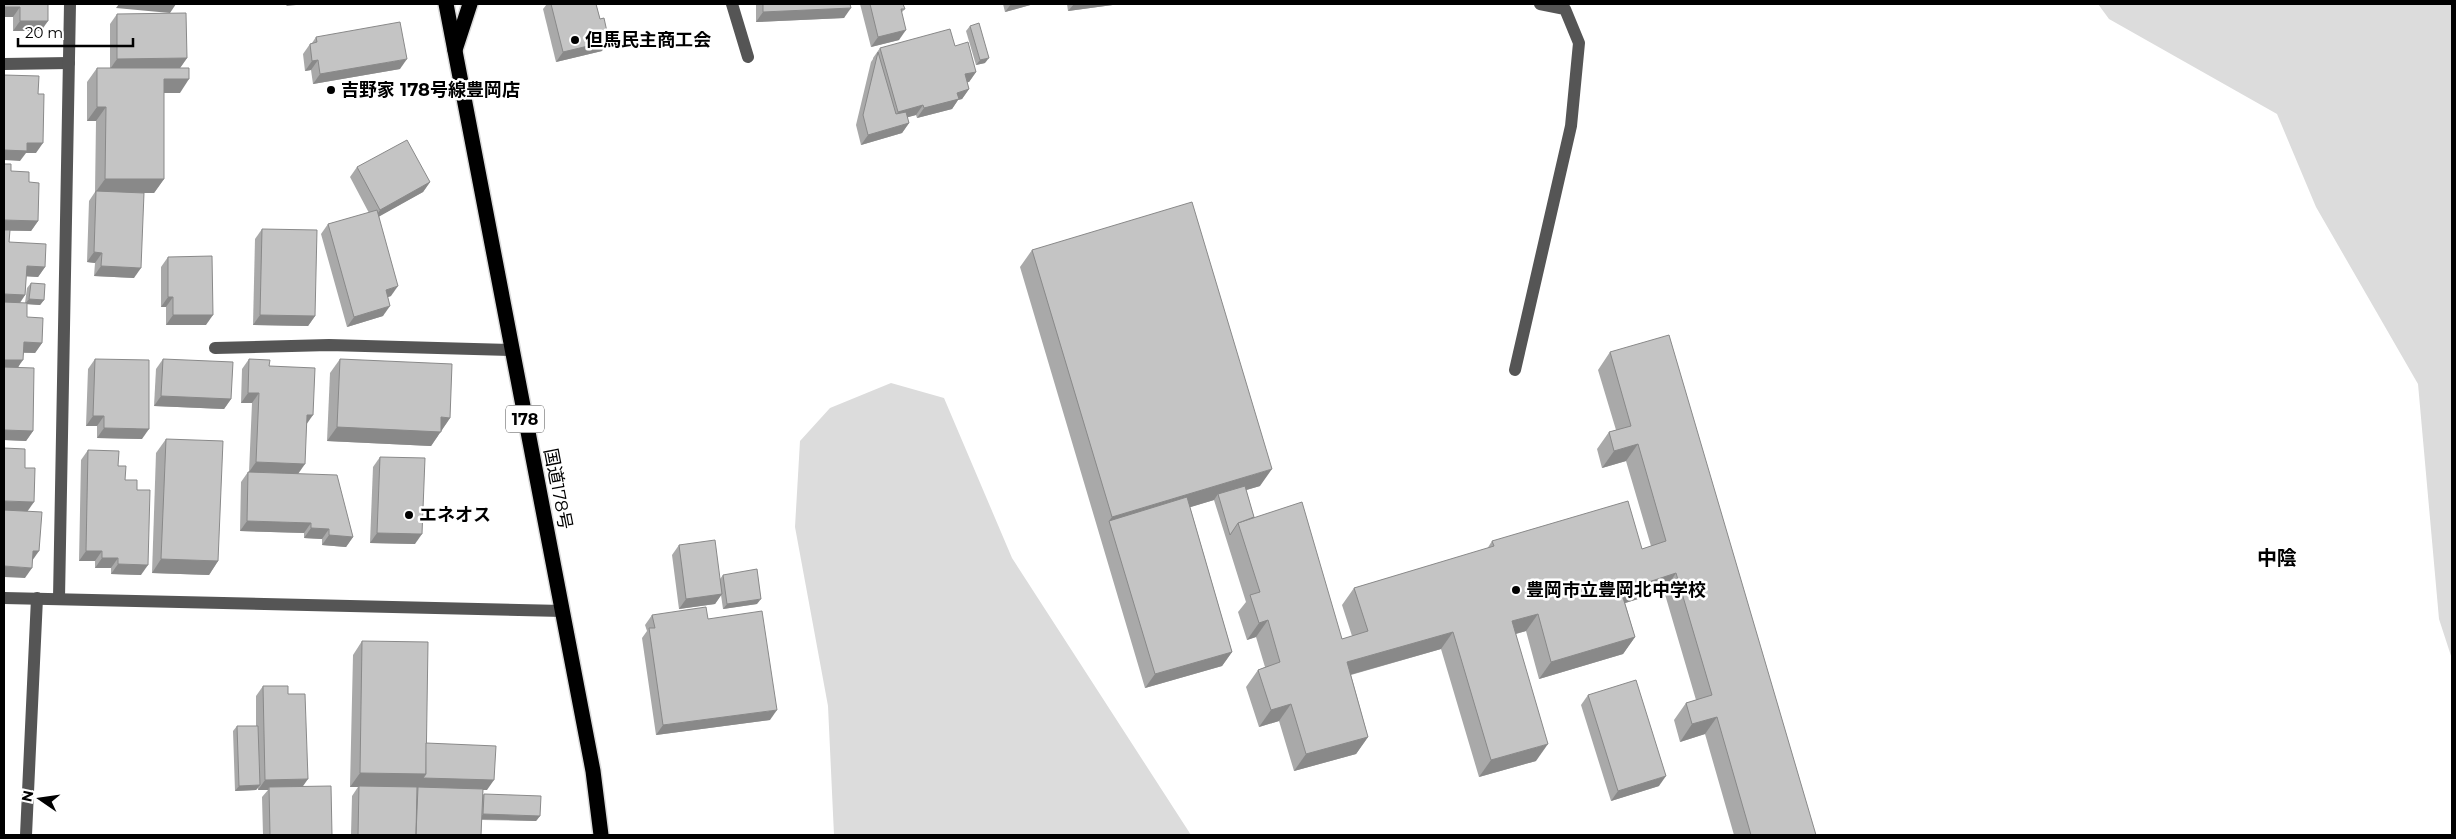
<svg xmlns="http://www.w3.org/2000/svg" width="2456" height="839" font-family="Montserrat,'Noto Sans JP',sans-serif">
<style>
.green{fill:#dcdcdc}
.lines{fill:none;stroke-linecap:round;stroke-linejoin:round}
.highway-casing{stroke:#dbdbdb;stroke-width:18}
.minor{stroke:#555;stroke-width:12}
.highway{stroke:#000;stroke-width:15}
.wall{fill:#a9a9a9}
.shaded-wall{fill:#898989}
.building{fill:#c4c4c4;stroke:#898989}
.poi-dot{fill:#000;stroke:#fff;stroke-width:2}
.labels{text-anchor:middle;stroke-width:5;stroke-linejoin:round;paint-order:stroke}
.shield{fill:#fff;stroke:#4c4c4c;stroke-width:1}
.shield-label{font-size:16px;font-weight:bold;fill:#000}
.poi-label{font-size:18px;font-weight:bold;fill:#000;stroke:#fff;text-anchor:start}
.street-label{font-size:18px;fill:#000;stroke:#fff}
.quarter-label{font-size:20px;font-weight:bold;fill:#000;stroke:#fff}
</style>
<rect width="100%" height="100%" fill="#fff"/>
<g class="green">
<path d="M 2098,4 L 2452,4 L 2452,659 L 2439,619 L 2418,384 L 2316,207 L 2277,114 L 2109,19 Z"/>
<path d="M 891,383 L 944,398 L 1012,558 L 1191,835 L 834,835 L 828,706 L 795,527 L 800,441 L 830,408 Z"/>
</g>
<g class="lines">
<g class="highway-casing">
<g id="highway">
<path d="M 446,4 L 593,771 L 601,835"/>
<path d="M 455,50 L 470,4"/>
</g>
</g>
<g class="minor">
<path d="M 732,4 L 748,57"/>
<path d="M 4,64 L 69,63"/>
<path d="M 215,348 L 329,345 L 512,350"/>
<path d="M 1515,370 L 1571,126 L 1579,43 L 1565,9 L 1540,4"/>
<path d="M 4,598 L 563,611"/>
<path d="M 59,598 L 70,4"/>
<path d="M 26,835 L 37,598"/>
</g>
<use href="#highway" class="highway"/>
</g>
<g class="wall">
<path d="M 4,4 L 48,4 L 41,31 L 13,31 L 13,17 L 4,17 Z"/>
<path d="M 547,4 L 596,4 L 600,19 L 602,51 L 556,62 L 543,9 Z"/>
<path d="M 756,4 L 850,4 L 844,18 L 756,22 Z"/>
<path d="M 860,4 L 903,4 L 905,9 L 902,12 L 899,40 L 871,47 Z"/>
<path d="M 1003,4 L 1034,4 L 1005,12 Z"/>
<path d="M 1067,4 L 1120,4 L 1068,11 Z"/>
<path d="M 117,14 L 187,58 L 180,68 L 180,93 L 164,93 L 164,179 L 154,193 L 144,193 L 134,278 L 94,276 L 95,263 L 87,262 L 89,201 L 95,192 L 96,121 L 87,121 L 87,82 L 97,68 L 110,68 L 110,24 Z"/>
<path d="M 970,26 L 985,63 L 976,65 L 966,31 Z"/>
<path d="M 316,37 L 400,69 L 313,84 L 311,70 L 305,71 L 303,54 L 310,44 L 312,43 Z"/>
<path d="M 955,46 L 976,72 L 969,82 L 967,82 L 969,89 L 962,99 L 958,100 L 952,109 L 917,118 L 916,115 L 907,117 L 909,123 L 902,133 L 861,145 L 856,125 L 871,62 L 873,59 L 873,58 L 880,48 Z"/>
<path d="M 357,167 L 430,182 L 423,192 L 379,216 L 391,296 L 388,297 L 383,316 L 347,327 L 321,234 L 328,224 L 369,213 L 350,177 Z"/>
<path d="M 11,171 L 29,182 L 38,221 L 31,231 L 10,231 L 9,242 L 45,267 L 38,277 L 26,276 L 25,295 L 20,303 L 25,303 L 27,288 L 31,283 L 44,300 L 40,305 L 27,304 L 27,317 L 42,343 L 35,353 L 24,353 L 18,368 L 33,431 L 26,441 L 4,440 Z"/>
<path d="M 262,229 L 315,316 L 308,326 L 253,325 L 255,239 Z"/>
<path d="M 1032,250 L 1260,486 L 1246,490 L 1254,517 L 1342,639 L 1352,636 L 1342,605 L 1354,588 L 1487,549 L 1492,541 L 1642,549 L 1651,546 L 1626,461 L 1602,468 L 1597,449 L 1609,432 L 1616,430 L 1598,370 L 1610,352 L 1816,835 L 1734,835 L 1705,734 L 1680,742 L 1674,720 L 1686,703 L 1696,700 L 1664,591 L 1625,603 L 1635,637 L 1623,654 L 1539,679 L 1526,631 L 1516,634 L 1536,761 L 1479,777 L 1441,649 L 1351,675 L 1368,737 L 1356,754 L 1294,771 L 1279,721 L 1259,727 L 1246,687 L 1258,670 L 1265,667 L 1256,637 L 1247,640 L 1238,612 L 1246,602 L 1214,500 L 1190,507 L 1232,652 L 1222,666 L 1145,688 L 1020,267 Z"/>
<path d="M 168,257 L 206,325 L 166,325 L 166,307 L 161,307 L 161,267 Z"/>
<path d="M 95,359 L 142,439 L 97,438 L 97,426 L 86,426 L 88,369 Z"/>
<path d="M 163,359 L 231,399 L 224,409 L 154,406 L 156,369 Z"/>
<path d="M 249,359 L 269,366 L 307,424 L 298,474 L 353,537 L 346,547 L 322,545 L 322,539 L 304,538 L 304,533 L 240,531 L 241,482 L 248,472 L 293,474 L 249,472 L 252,403 L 241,403 L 242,369 Z"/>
<path d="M 340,359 L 450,418 L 431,446 L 327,441 L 330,373 Z"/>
<path d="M 166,439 L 218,561 L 209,575 L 152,573 L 156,453 Z"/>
<path d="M 88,450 L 118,466 L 125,480 L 137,490 L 141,575 L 111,574 L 111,568 L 95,568 L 95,561 L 79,561 L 81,460 Z"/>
<path d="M 380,457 L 415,544 L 370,543 L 373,467 Z"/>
<path d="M 679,545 L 720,579 L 723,575 L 757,604 L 723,609 L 721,595 L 715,604 L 679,609 L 672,555 Z"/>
<path d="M 652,615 L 708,619 L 770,720 L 656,735 L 642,638 L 647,631 L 645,625 Z"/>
<path d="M 362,641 L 426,743 L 487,790 L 483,790 L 483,795 L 484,794 L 540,816 L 536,821 L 482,820 L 481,835 L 351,835 L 352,796 L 358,787 L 350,787 L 353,655 Z"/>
<path d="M 263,686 L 288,694 L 302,787 L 332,835 L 263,835 L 262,797 L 268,790 L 258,790 L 258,788 L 256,790 L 235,791 L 233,731 L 237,726 L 256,726 L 256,696 Z"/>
<path d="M 1588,695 L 1659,786 L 1611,801 L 1581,705 Z"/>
</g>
<g class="shaded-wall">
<path d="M 119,4 L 176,4 L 170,13 L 116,8 Z"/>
<path d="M 288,4 L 306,4 L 286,6 Z"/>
<path d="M 1011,4 L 1034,4 L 1005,12 Z"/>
<path d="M 1074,4 L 1120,4 L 1068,11 Z"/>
<path d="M 4,7 L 20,7 L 13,17 L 4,17 Z"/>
<path d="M 851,8 L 844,18 L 756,22 L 763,12 Z"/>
<path d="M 20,21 L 48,21 L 41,31 L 13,31 Z"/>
<path d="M 906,30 L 899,40 L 871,47 L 878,37 Z"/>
<path d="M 609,41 L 602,51 L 556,62 L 563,52 Z"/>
<path d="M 187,58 L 180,68 L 110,69 L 117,59 Z"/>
<path d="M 989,58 L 985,63 L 976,65 L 980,60 Z"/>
<path d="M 407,59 L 400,69 L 313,84 L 320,74 Z"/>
<path d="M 318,60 L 311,70 L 305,71 L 312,61 Z"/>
<path d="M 976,72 L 969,82 L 958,84 L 965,74 Z"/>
<path d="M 164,79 L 189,79 L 180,93 L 155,93 Z"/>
<path d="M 969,89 L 962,99 L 958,100 L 952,109 L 917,118 L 924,108 L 957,93 Z"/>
<path d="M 923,105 L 916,115 L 891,122 L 898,112 Z"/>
<path d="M 97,107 L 106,107 L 96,121 L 87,121 Z"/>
<path d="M 909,123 L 902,133 L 861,145 L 868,135 Z"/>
<path d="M 27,143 L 43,143 L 36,153 L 26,153 L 20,161 L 4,160 L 4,150 Z"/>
<path d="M 105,179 L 164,179 L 154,193 L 95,193 Z"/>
<path d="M 430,182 L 423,192 L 373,220 L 380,210 Z"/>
<path d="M 4,220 L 38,221 L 31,231 L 4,230 Z"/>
<path d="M 94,252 L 102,253 L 95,263 L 87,262 Z"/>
<path d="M 27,266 L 45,267 L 38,277 L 20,276 Z"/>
<path d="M 101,266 L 141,268 L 134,278 L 94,276 Z"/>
<path d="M 398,286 L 391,296 L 379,300 L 386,290 Z"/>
<path d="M 4,294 L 25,295 L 18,305 L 4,304 Z"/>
<path d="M 168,297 L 173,297 L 166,307 L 161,307 Z"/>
<path d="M 29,299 L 44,300 L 40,305 L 25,304 Z"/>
<path d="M 390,306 L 383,316 L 347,327 L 354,317 Z"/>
<path d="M 173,315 L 213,315 L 206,325 L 166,325 Z"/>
<path d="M 260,315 L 315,316 L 308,326 L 253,325 Z"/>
<path d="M 24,342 L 42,343 L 35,353 L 17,352 Z"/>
<path d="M 4,360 L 23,360 L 16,370 L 4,370 Z"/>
<path d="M 248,393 L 259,393 L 252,403 L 241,403 Z"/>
<path d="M 161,396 L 231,399 L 224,409 L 154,406 Z"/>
<path d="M 307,415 L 313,415 L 306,425 Z"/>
<path d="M 93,416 L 104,416 L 97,426 L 86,426 Z"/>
<path d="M 441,417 L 450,418 L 431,446 L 327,441 L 337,427 Z"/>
<path d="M 104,428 L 149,429 L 142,439 L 97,438 Z"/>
<path d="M 4,430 L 33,431 L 26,441 L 4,440 Z"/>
<path d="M 1638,444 L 1626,461 L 1602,468 L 1614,451 Z"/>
<path d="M 256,462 L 305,464 L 298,474 L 249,472 Z"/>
<path d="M 1272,469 L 1260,486 L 1219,498 L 1218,494 L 1214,500 L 1112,531 L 1109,521 L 1112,517 Z"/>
<path d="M 4,501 L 34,502 L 27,512 L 4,511 Z"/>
<path d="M 247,521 L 311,523 L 304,533 L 240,531 Z"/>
<path d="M 311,528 L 329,529 L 322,539 L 304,538 Z"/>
<path d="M 377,533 L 422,534 L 415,544 L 370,543 Z"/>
<path d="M 329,535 L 353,537 L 346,547 L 322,545 Z"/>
<path d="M 33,551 L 39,551 L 32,561 Z"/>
<path d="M 86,551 L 102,551 L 95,561 L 79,561 Z"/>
<path d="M 102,558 L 118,558 L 111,568 L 95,568 Z"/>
<path d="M 161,559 L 218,561 L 209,575 L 152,573 Z"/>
<path d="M 118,564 L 148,565 L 141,575 L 111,574 Z"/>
<path d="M 4,566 L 32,568 L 25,578 L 4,577 Z"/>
<path d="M 1676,573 L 1664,591 L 1609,608 L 1621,591 Z"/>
<path d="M 722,594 L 715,604 L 679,609 L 686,599 Z"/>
<path d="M 761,599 L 757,604 L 723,609 L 727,604 Z"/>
<path d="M 1538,614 L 1526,631 L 1500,638 L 1512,621 Z"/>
<path d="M 1268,620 L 1256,637 L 1247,640 L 1259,623 Z"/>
<path d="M 1453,632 L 1441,649 L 1335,679 L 1347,662 Z"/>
<path d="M 1635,637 L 1623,654 L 1539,679 L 1551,662 Z"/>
<path d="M 1232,652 L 1222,666 L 1145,688 L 1155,674 Z"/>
<path d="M 1291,704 L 1279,721 L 1259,727 L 1271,710 Z"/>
<path d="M 777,710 L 770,720 L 656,735 L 663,725 Z"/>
<path d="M 1717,717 L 1705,734 L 1680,742 L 1692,724 Z"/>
<path d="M 1368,737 L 1356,754 L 1294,771 L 1306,754 Z"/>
<path d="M 1548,744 L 1536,761 L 1479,777 L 1491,760 Z"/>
<path d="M 360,773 L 426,774 L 494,780 L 487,790 L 418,788 L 418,787 L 417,788 L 359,786 L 358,787 L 350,787 Z"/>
<path d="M 1666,776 L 1659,786 L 1611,801 L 1618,791 Z"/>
<path d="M 308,779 L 301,789 L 269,787 L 268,790 L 258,790 L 265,780 Z"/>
<path d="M 260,785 L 256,790 L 235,791 L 239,786 Z"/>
<path d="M 483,814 L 540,816 L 536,821 L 479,819 Z"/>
</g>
<g class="building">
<path d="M 4,4 L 48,4 L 48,21 L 20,21 L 20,7 L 4,7 Z"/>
<path d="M 551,4 L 596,4 L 600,19 L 604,18 L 609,41 L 563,52 Z"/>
<path d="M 763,4 L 850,4 L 851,8 L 763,12 Z"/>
<path d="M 870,4 L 903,4 L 905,9 L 901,9 L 906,30 L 878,37 Z"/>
<path d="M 186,13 L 187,58 L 117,59 L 117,14 Z"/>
<path d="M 400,22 L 407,59 L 320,74 L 318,60 L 312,61 L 310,44 L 317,42 L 316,37 Z"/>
<path d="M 979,23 L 989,58 L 980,60 L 970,26 Z"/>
<path d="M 950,29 L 955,46 L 968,42 L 976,72 L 965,74 L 969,89 L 957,93 L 959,99 L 924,108 L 923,105 L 898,112 L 880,48 Z"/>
<path d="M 878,52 L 896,114 L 906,112 L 909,123 L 868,135 L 863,115 Z"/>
<path d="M 97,68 L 189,68 L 189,79 L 164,79 L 164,179 L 105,179 L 106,107 L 97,107 Z"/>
<path d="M 4,75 L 39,76 L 38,94 L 44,94 L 43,143 L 27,143 L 27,151 L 4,150 Z"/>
<path d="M 407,140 L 430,182 L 380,210 L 357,167 Z"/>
<path d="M 4,164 L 11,164 L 11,171 L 29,172 L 29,182 L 39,183 L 38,221 L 4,220 Z"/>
<path d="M 96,191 L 144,193 L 141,268 L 101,266 L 102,253 L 94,252 Z"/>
<path d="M 1192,202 L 1272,469 L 1112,517 L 1032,250 Z"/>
<path d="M 377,210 L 398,286 L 386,290 L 390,306 L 354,317 L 328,224 Z"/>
<path d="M 262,229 L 317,230 L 315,316 L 260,315 Z"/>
<path d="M 4,230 L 10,230 L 9,242 L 46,244 L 45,267 L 27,266 L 25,295 L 4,294 Z"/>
<path d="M 212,256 L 213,315 L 173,315 L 173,297 L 168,297 L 168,257 Z"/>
<path d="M 31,283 L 45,284 L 44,300 L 29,299 Z"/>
<path d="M 4,302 L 27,303 L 27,317 L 43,318 L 42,343 L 24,342 L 23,360 L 4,360 Z"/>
<path d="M 1669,335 L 1816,835 L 1751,835 L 1717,717 L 1692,724 L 1686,703 L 1712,695 L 1676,573 L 1621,591 L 1635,637 L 1551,662 L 1538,614 L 1512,621 L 1548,744 L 1491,760 L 1453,632 L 1347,662 L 1368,737 L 1306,754 L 1291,704 L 1271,710 L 1258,670 L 1280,662 L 1268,620 L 1259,623 L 1250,595 L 1260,592 L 1238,523 L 1302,502 L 1342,639 L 1368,631 L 1354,588 L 1494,546 L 1492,541 L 1628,501 L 1642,549 L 1666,541 L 1638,444 L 1614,451 L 1609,432 L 1631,426 L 1610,352 Z"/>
<path d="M 95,359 L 149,360 L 149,429 L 104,428 L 104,416 L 93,416 Z"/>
<path d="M 163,359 L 233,362 L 231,399 L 161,396 Z"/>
<path d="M 249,359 L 270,360 L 269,366 L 315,368 L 313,415 L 307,415 L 305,464 L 256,462 L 259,393 L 248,393 Z"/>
<path d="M 340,359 L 452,364 L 450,418 L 441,417 L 441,432 L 337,427 Z"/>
<path d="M 4,367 L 34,368 L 33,431 L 4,430 Z"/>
<path d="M 166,439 L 223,441 L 218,561 L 161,559 Z"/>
<path d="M 4,448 L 25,449 L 25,468 L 35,468 L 34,502 L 4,501 Z"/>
<path d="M 88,450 L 119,451 L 118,466 L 126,466 L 125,480 L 137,480 L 137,490 L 150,490 L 148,565 L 118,564 L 118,558 L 102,558 L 102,551 L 86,551 Z"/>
<path d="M 380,457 L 425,458 L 422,534 L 377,533 Z"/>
<path d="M 248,472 L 337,475 L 353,537 L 329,535 L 329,529 L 311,528 L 311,523 L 247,521 Z"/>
<path d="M 1245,486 L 1254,517 L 1238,523 L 1230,535 L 1218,494 Z"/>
<path d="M 1187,497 L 1232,652 L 1155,674 L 1109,521 Z"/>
<path d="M 4,510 L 42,512 L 39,551 L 33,551 L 32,568 L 4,566 Z"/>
<path d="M 715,540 L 722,594 L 686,599 L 679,545 Z"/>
<path d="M 757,569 L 761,599 L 727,604 L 723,575 Z"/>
<path d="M 706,607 L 708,619 L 762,611 L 777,710 L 663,725 L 649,628 L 655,628 L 652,615 Z"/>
<path d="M 362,641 L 428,642 L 426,774 L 360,773 Z"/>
<path d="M 1636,680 L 1666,776 L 1618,791 L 1588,695 Z"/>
<path d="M 263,686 L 288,686 L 288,694 L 305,694 L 308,779 L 265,780 Z"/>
<path d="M 237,726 L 258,726 L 260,785 L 239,786 Z"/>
<path d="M 426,743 L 496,746 L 494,780 L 423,778 L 426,774 Z"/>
<path d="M 331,786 L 332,835 L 270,835 L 269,787 Z"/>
<path d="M 359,786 L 417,787 L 416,834 L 418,787 L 483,789 L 481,835 L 358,835 Z"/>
<path d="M 484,794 L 541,796 L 540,816 L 483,814 Z"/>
</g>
<g class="poi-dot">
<circle cx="575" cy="40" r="5"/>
<circle cx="331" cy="90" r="5"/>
<circle cx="409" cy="515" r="5"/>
<circle cx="1516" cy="590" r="5"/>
</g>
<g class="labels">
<rect class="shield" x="506" y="405.5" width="38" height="27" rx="4"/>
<g class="shield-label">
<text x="525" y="425">178</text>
</g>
<g class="poi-label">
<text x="585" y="46">但馬民主商工会</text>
<text x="341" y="96">吉野家 178号線豊岡店</text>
<text x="419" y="521">エネオス</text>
<text x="1526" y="596">豊岡市立豊岡北中学校</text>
</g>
<g class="street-label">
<text transform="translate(558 489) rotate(79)" y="6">国道178号</text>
</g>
<g class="quarter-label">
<text x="2277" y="565">中陰</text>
</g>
</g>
<rect width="2456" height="839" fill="none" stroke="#000000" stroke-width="10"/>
<g transform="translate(40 799) rotate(283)" stroke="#ffffff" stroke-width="4" paint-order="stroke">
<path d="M0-4L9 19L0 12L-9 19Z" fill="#000000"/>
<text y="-8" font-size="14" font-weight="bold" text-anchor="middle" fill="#000000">N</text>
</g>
<path d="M18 38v8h115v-8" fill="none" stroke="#000000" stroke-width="2.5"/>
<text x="25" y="38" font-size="15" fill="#000000" stroke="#ffffff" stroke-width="4" paint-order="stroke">20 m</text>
</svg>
